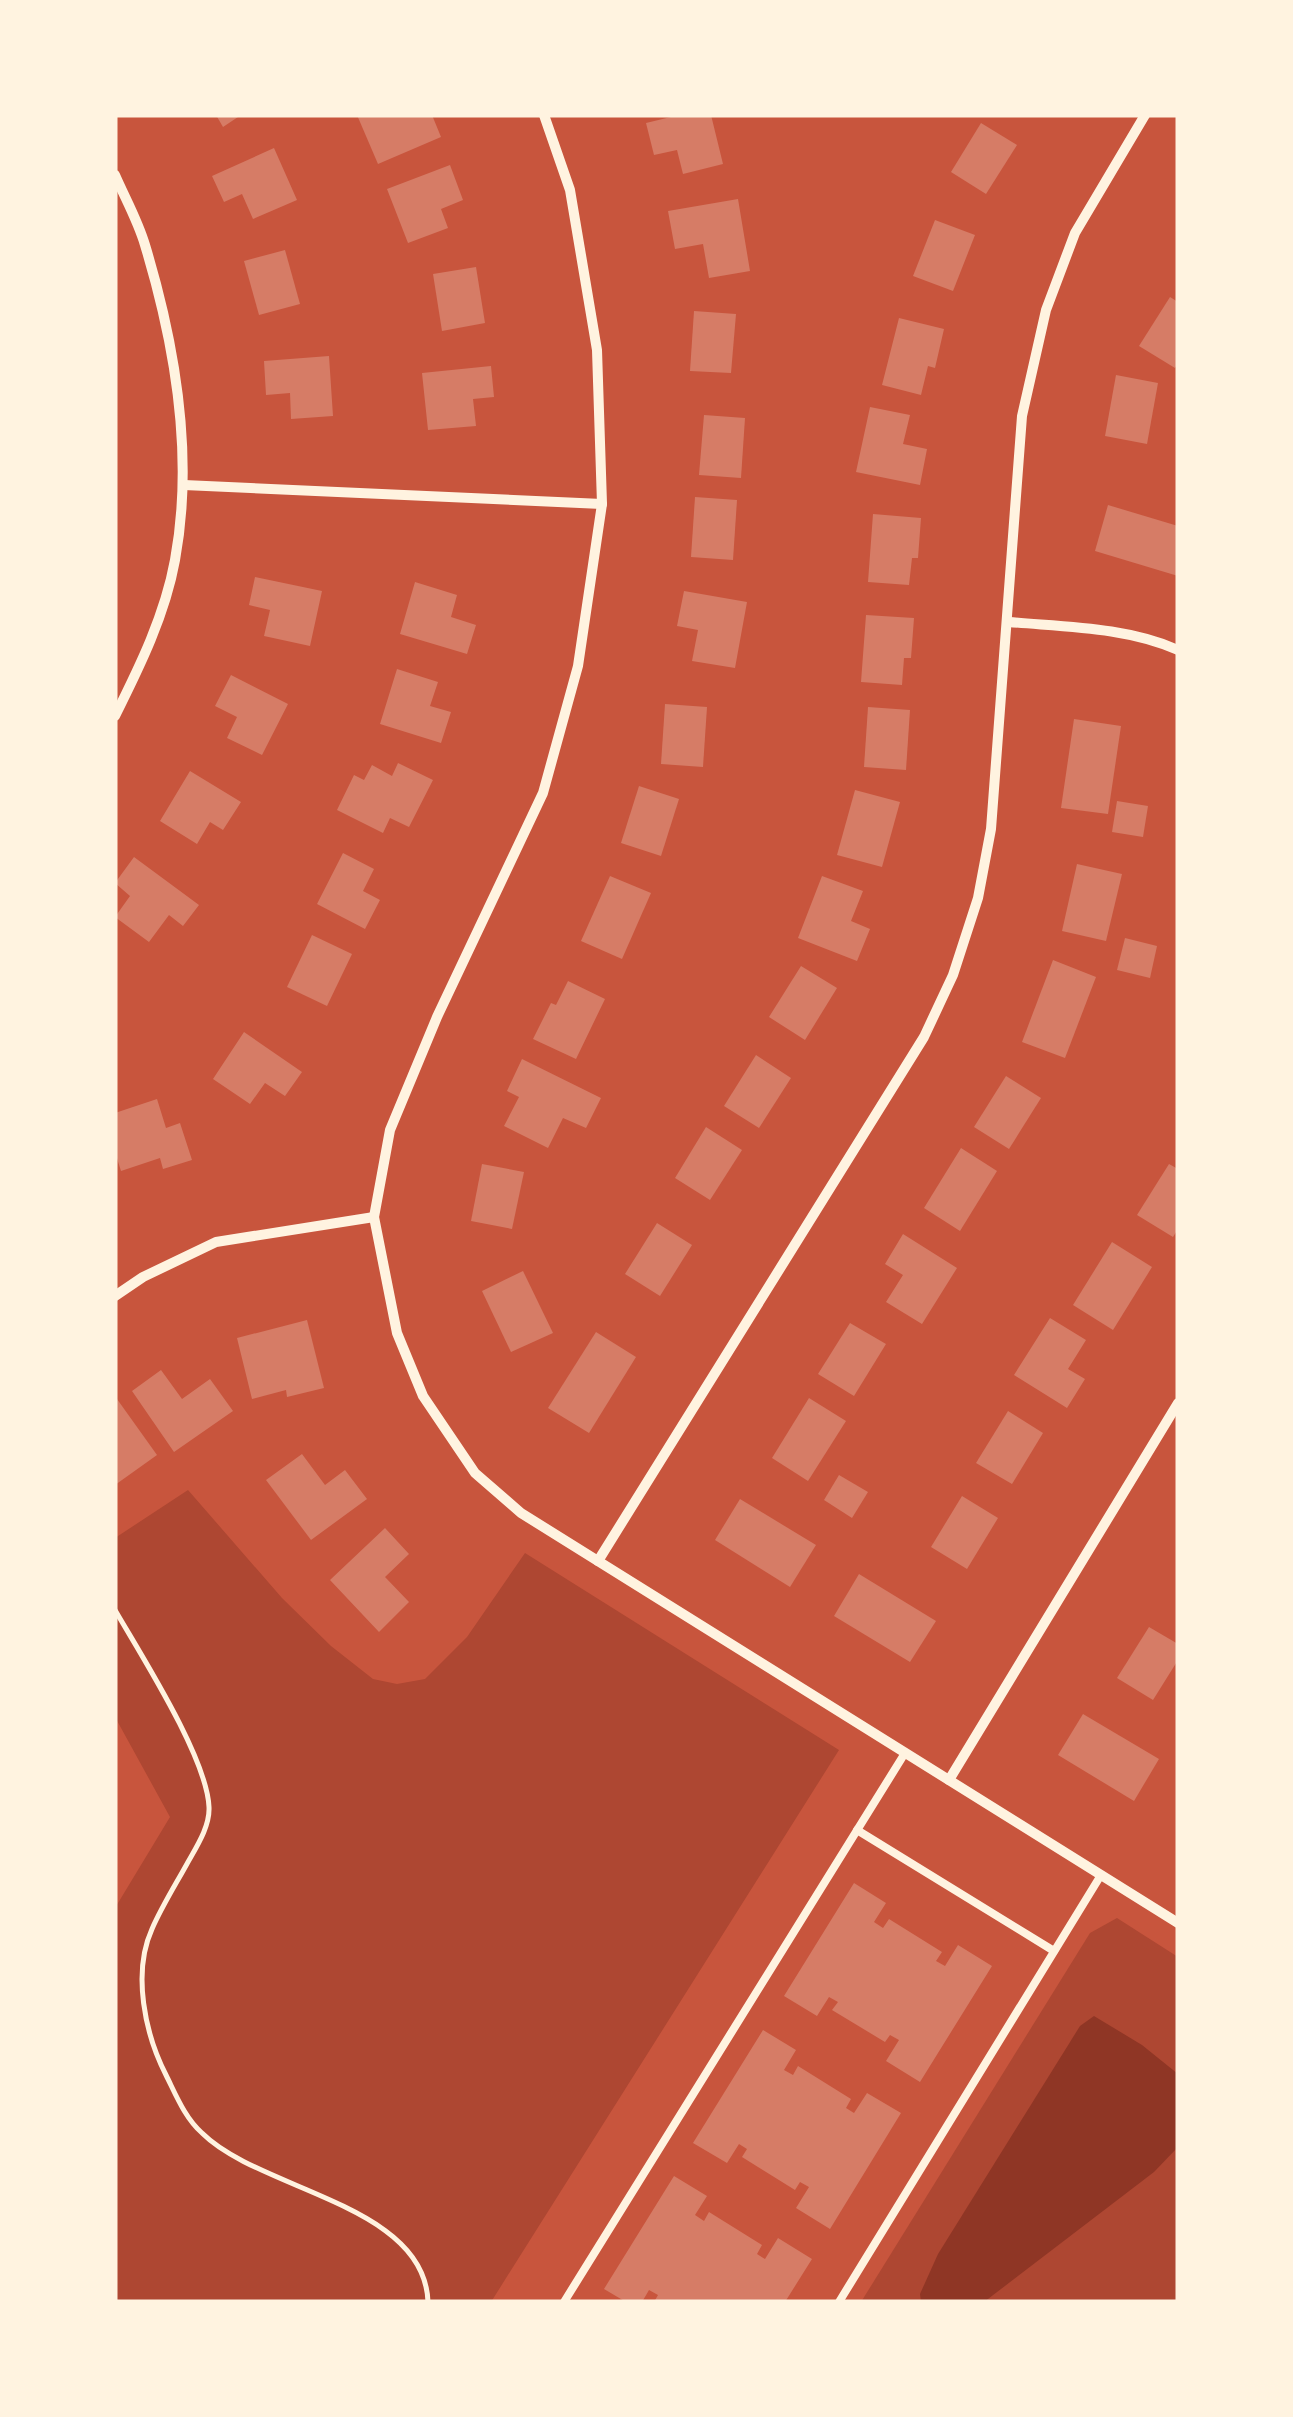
<svg xmlns="http://www.w3.org/2000/svg" width="1293" height="2417" font-family="'Asap Condensed',sans-serif">
<style>
.green{fill:#ae4732}
.water{fill:#8f3625}
.building{fill:#d67c66}
.lines{fill:none;stroke-linecap:round;stroke-linejoin:round}
.path{stroke:#fff3e0;stroke-width:5}
.service{stroke:#fff3e0;stroke-width:8}
.minor{stroke:#fff3e0;stroke-width:10}
</style>
<rect width="100%" height="100%" fill="#c8553d"/>
<g class="green">
<path d="M 188,1490 L 282,1598 L 331,1646 L 373,1679 L 397,1684 L 425,1679 L 467,1637 L 525,1553 L 839,1750 L 491,2302 L 115,2302 L 115,1908 L 170,1817 L 115,1717 L 115,1538 Z"/>
<path d="M 1117,1918 L 1178,1957 L 1178,2302 L 861,2302 L 1090,1933 Z"/>
</g>
<path class="water" d="M 1094,2016 L 1142,2045 L 1178,2074 L 1178,2147 L 1154,2172 L 984,2302 L 921,2302 L 920,2294 L 938,2254 L 1080,2026 Z"/>
<g class="building">
<path d="M 216,115 L 241,115 L 223,127 Z"/>
<path d="M 357,115 L 432,115 L 441,137 L 378,164 Z"/>
<path d="M 679,115 L 711,115 L 723,164 L 683,174 L 677,150 L 654,155 L 646,123 Z"/>
<path d="M 981,123 L 1017,145 L 986,194 L 951,172 Z"/>
<path d="M 274,148 L 297,200 L 253,219 L 242,194 L 224,202 L 212,176 Z"/>
<path d="M 450,165 L 463,200 L 441,209 L 448,228 L 408,243 L 387,189 Z"/>
<path d="M 738,199 L 750,271 L 709,278 L 703,244 L 675,249 L 668,211 Z"/>
<path d="M 935,220 L 975,235 L 953,291 L 913,276 Z"/>
<path d="M 285,250 L 300,304 L 259,315 L 244,261 Z"/>
<path d="M 476,267 L 485,323 L 442,331 L 433,274 Z"/>
<path d="M 1170,297 L 1178,302 L 1178,363 L 1175,368 L 1139,346 Z"/>
<path d="M 694,311 L 736,314 L 731,373 L 690,371 Z"/>
<path d="M 899,318 L 944,329 L 935,368 L 928,366 L 921,395 L 882,385 Z"/>
<path d="M 329,356 L 333,416 L 291,419 L 290,393 L 266,395 L 264,361 Z"/>
<path d="M 491,366 L 494,397 L 473,399 L 476,426 L 428,430 L 422,373 Z"/>
<path d="M 1116,375 L 1158,383 L 1147,444 L 1105,436 Z"/>
<path d="M 870,407 L 910,415 L 903,444 L 927,449 L 920,485 L 856,472 Z"/>
<path d="M 704,415 L 745,418 L 741,478 L 699,475 Z"/>
<path d="M 695,497 L 737,500 L 733,560 L 691,557 Z"/>
<path d="M 1108,505 L 1178,526 L 1178,576 L 1095,551 Z"/>
<path d="M 873,514 L 921,518 L 918,558 L 912,558 L 909,585 L 868,582 Z"/>
<path d="M 255,577 L 322,591 L 310,646 L 264,636 L 270,610 L 249,605 Z"/>
<path d="M 415,582 L 457,595 L 451,617 L 476,625 L 467,654 L 400,634 Z"/>
<path d="M 684,591 L 747,602 L 735,668 L 692,661 L 698,630 L 677,626 Z"/>
<path d="M 866,615 L 914,618 L 911,658 L 904,658 L 902,685 L 861,682 Z"/>
<path d="M 397,669 L 438,682 L 430,706 L 451,712 L 441,743 L 380,724 Z"/>
<path d="M 231,675 L 288,704 L 262,755 L 227,738 L 237,717 L 215,706 Z"/>
<path d="M 665,704 L 707,707 L 703,767 L 661,764 Z"/>
<path d="M 868,707 L 910,710 L 906,770 L 864,767 Z"/>
<path d="M 1074,719 L 1121,726 L 1108,814 L 1061,808 Z"/>
<path d="M 398,763 L 433,780 L 409,827 L 390,818 L 383,833 L 337,810 L 354,775 L 364,780 L 372,765 L 392,776 Z"/>
<path d="M 190,771 L 241,802 L 223,830 L 210,822 L 197,844 L 160,821 Z"/>
<path d="M 639,786 L 679,799 L 661,856 L 621,843 Z"/>
<path d="M 855,790 L 900,802 L 882,867 L 837,855 Z"/>
<path d="M 1117,801 L 1148,806 L 1143,837 L 1112,832 Z"/>
<path d="M 343,853 L 374,869 L 363,891 L 380,900 L 365,929 L 317,904 Z"/>
<path d="M 134,857 L 199,905 L 183,926 L 169,915 L 149,942 L 115,917 L 130,896 L 115,883 Z"/>
<path d="M 1077,864 L 1122,874 L 1106,941 L 1062,931 Z"/>
<path d="M 610,876 L 651,893 L 622,959 L 581,941 Z"/>
<path d="M 822,876 L 863,891 L 851,921 L 870,929 L 857,961 L 798,938 Z"/>
<path d="M 312,935 L 352,954 L 327,1006 L 287,987 Z"/>
<path d="M 1125,938 L 1157,946 L 1150,978 L 1117,970 Z"/>
<path d="M 1053,960 L 1096,977 L 1065,1058 L 1022,1042 Z"/>
<path d="M 801,966 L 837,988 L 805,1040 L 769,1017 Z"/>
<path d="M 568,981 L 605,999 L 576,1059 L 533,1039 L 551,1003 L 556,1005 Z"/>
<path d="M 244,1032 L 302,1072 L 285,1096 L 265,1083 L 250,1104 L 213,1079 Z"/>
<path d="M 756,1055 L 791,1078 L 759,1128 L 724,1106 Z"/>
<path d="M 522,1059 L 601,1098 L 586,1128 L 563,1118 L 548,1148 L 504,1126 L 519,1097 L 507,1091 Z"/>
<path d="M 1006,1076 L 1041,1098 L 1009,1149 L 974,1127 Z"/>
<path d="M 157,1099 L 166,1128 L 180,1123 L 192,1160 L 163,1169 L 160,1158 L 121,1171 L 115,1152 L 115,1113 Z"/>
<path d="M 706,1127 L 742,1150 L 710,1200 L 675,1178 Z"/>
<path d="M 961,1148 L 997,1171 L 960,1231 L 924,1208 Z"/>
<path d="M 482,1164 L 524,1172 L 512,1229 L 471,1221 Z"/>
<path d="M 1169,1164 L 1178,1169 L 1178,1229 L 1173,1237 L 1137,1215 Z"/>
<path d="M 657,1223 L 692,1245 L 660,1296 L 625,1274 Z"/>
<path d="M 903,1234 L 957,1268 L 922,1324 L 886,1302 L 903,1275 L 885,1264 Z"/>
<path d="M 1112,1242 L 1152,1267 L 1113,1330 L 1073,1305 Z"/>
<path d="M 523,1271 L 553,1333 L 511,1352 L 482,1291 Z"/>
<path d="M 1050,1318 L 1086,1340 L 1068,1369 L 1085,1379 L 1067,1408 L 1014,1375 Z"/>
<path d="M 307,1320 L 324,1388 L 287,1397 L 286,1390 L 252,1399 L 237,1338 Z"/>
<path d="M 850,1323 L 886,1344 L 854,1396 L 818,1374 Z"/>
<path d="M 596,1332 L 636,1357 L 589,1433 L 548,1408 Z"/>
<path d="M 161,1370 L 182,1399 L 210,1379 L 233,1411 L 174,1452 L 132,1391 Z"/>
<path d="M 809,1398 L 846,1421 L 808,1481 L 772,1458 Z"/>
<path d="M 117,1399 L 157,1455 L 115,1485 L 115,1401 Z"/>
<path d="M 1008,1411 L 1043,1433 L 1012,1484 L 976,1463 Z"/>
<path d="M 302,1454 L 325,1485 L 345,1470 L 367,1499 L 311,1540 L 266,1480 Z"/>
<path d="M 839,1475 L 868,1492 L 852,1518 L 824,1500 Z"/>
<path d="M 962,1496 L 998,1518 L 967,1569 L 931,1547 Z"/>
<path d="M 740,1499 L 816,1545 L 790,1587 L 715,1540 Z"/>
<path d="M 385,1528 L 409,1554 L 385,1577 L 409,1602 L 379,1632 L 330,1580 Z"/>
<path d="M 859,1574 L 936,1621 L 910,1662 L 834,1616 Z"/>
<path d="M 1149,1627 L 1178,1644 L 1178,1660 L 1153,1700 L 1117,1678 Z"/>
<path d="M 1083,1714 L 1159,1759 L 1134,1801 L 1058,1755 Z"/>
<path d="M 854,1883 L 886,1903 L 874,1922 L 883,1928 L 889,1919 L 942,1952 L 936,1961 L 945,1966 L 958,1945 L 992,1966 L 920,2082 L 886,2061 L 899,2040 L 890,2035 L 885,2042 L 832,2010 L 838,2002 L 829,1997 L 817,2016 L 784,1996 Z"/>
<path d="M 763,2030 L 796,2050 L 784,2070 L 793,2075 L 798,2066 L 851,2099 L 846,2108 L 854,2113 L 867,2093 L 901,2113 L 830,2229 L 796,2208 L 809,2187 L 800,2182 L 795,2190 L 742,2157 L 747,2149 L 739,2144 L 727,2163 L 693,2143 Z"/>
<path d="M 674,2176 L 707,2196 L 695,2215 L 704,2221 L 709,2212 L 762,2245 L 757,2254 L 765,2259 L 778,2238 L 812,2259 L 785,2302 L 654,2302 L 658,2295 L 649,2290 L 642,2302 L 626,2302 L 604,2289 Z"/>
</g>
<g class="lines">
<path class="path" d="M 115,1610 C 141,1655 207,1758 209,1807 C 210,1826 197,1846 188,1862 C 176,1884 162,1906 152,1929 C 132,1973 145,2034 166,2075 C 176,2095 185,2118 202,2133 C 260,2191 425,2204 428,2302"/>
<g class="service">
<path d="M 857,1830 L 1054,1951"/>
<path d="M 564,2302 L 905,1753"/>
<path d="M 839,2302 L 1101,1875"/>
</g>
<g class="minor">
<path d="M 544,115 L 570,190 L 597,350 L 602,504 L 578,666 L 543,793 L 437,1017 L 390,1130 L 374,1217 L 397,1333 L 423,1396 L 475,1473 L 521,1513 L 1178,1923"/>
<path d="M 115,175 C 125,198 138,221 145,245 C 175,344 194,457 175,560 C 165,615 140,666 115,716"/>
<path d="M 184,485 L 602,504"/>
<path d="M 1009,622 C 1064,627 1127,627 1178,650"/>
<path d="M 115,1296 L 143,1277 L 216,1242 L 374,1217"/>
<path d="M 598,1561 L 924,1037 L 953,975 L 978,898 L 991,829 L 1022,416 L 1046,310 L 1075,233 L 1145,115"/>
<path d="M 949,1780 L 1178,1403"/>
</g>
</g>
<rect width="1293" height="2417" fill="none" stroke="#fff3e0" stroke-width="235"/>
</svg>
